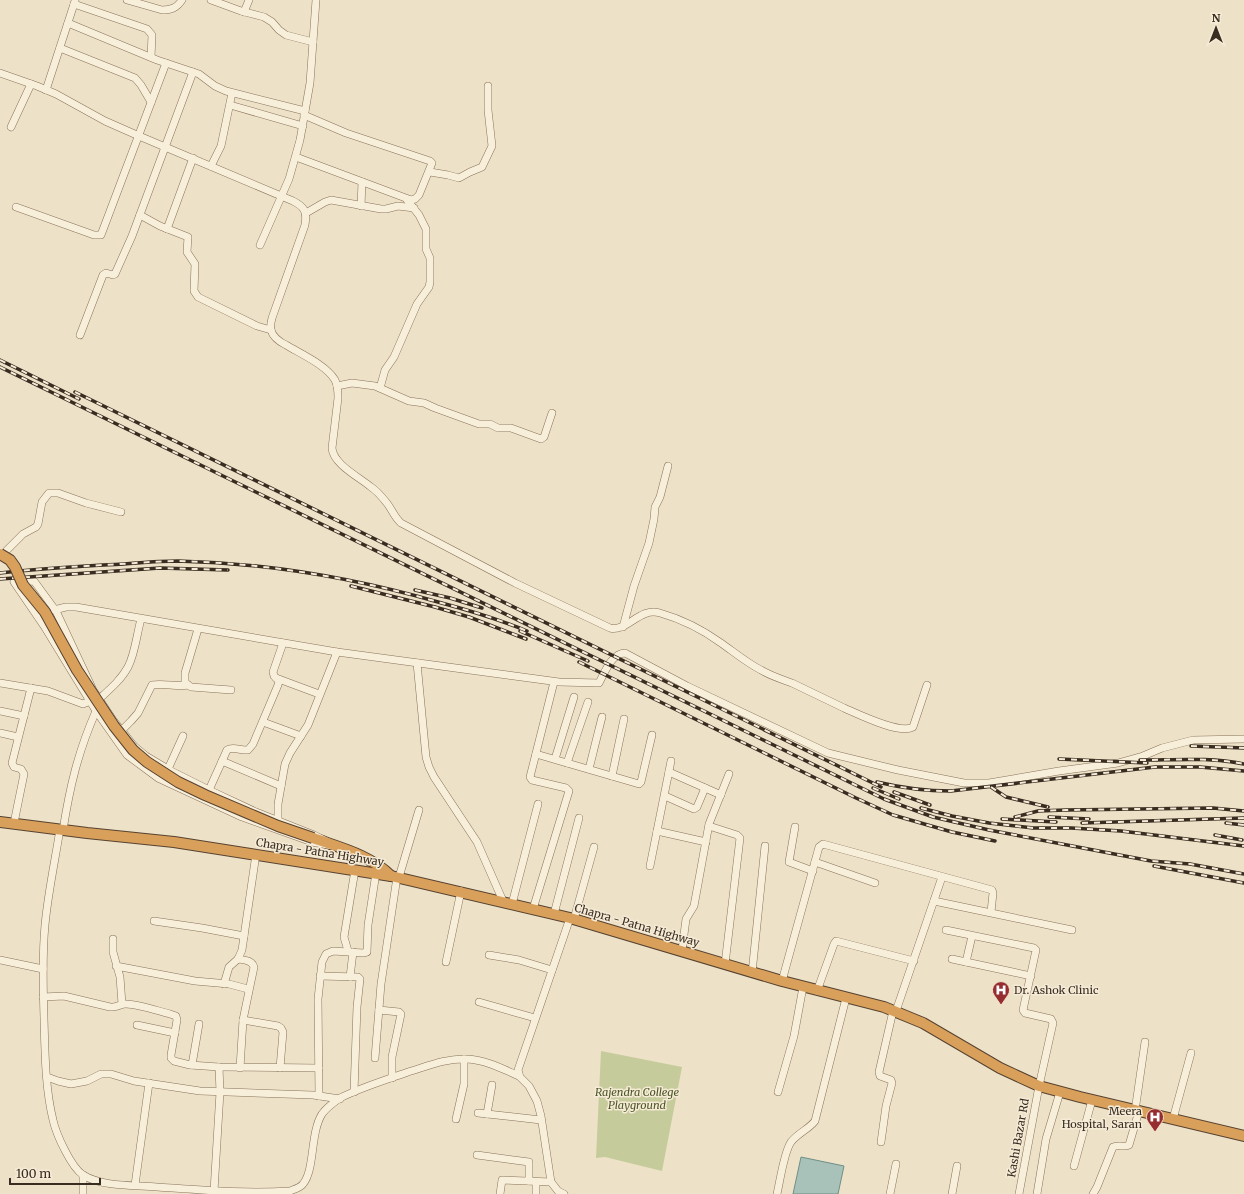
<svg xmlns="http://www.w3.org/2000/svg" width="1244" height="1194" font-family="Merriweather,serif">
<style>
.green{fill:#c6cb9b}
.water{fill:#a8c1b9;stroke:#6e8f87}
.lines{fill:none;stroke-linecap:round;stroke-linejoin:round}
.minor-casing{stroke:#88735c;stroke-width:8}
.highway-casing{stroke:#564230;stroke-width:12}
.minor{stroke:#f8efda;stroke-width:7}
.highway{stroke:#d9a05b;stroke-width:10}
.rail-casing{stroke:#392c20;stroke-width:3.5}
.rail{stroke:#f5ebd6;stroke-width:2;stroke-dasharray:6;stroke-linecap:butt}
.highway-bridge-casing{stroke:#564230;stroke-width:12;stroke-linecap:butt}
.highway-bridge{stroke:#d9a05b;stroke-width:10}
.labels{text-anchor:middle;stroke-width:3;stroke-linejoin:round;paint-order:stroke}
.street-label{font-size:11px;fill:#392c20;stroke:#f5ebd6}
.poi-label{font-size:11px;fill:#392c20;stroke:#f5ebd6;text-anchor:start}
.park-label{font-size:11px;font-style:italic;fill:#4a5527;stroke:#f5ebd6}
</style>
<rect width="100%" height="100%" fill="#ede1c7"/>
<path class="green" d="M 601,1051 L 682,1067 L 662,1171 L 605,1157 L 596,1158 Z"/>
<path class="water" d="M 801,1157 L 844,1166 L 838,1194 L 793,1194 Z"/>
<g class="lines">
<g class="minor-casing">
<g id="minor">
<path d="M 127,0 L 162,10 C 171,10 177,8 182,0"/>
<path d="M 211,0 L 241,11 L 264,17 L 272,22 L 279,30 L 286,35 L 313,42"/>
<path d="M 74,4 L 147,29 L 152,35 L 151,57"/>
<path d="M 244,12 L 249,0"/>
<path d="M 68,23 L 157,60 L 199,74 L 215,86 L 226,91 L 305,111"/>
<path d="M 60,48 L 135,78 L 141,85 L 151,102"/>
<path d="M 0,73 L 37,86 L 56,94 L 105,121 L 139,136 L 293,201 C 305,207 307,212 305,225 L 272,318 C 271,322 270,326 271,330 C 273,338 280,342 286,345 C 301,354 326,365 335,380 C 338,386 338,392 338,398 L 332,448 C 333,464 359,477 371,487 C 377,491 382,497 386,502 C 392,509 394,517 401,523 L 515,583 L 610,628 C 628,632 639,607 660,613 C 681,619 703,630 721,643 C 734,652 747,663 761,670 C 771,676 781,679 792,683 C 809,691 827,700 844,708 C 858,714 900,735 913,727 L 927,685"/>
<path d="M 46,90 L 75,1"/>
<path d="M 230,105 L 303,126"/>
<path d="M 11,127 L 31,84"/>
<path d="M 296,157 L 411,200 L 415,199 L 419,195 L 432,163 L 430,161 L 346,133 L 304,115"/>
<path d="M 211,166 L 221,146 L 232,93"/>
<path d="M 430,172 L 448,175 L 459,178 L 470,172 L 482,167 L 492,146 L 488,110 L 488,86"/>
<path d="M 361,206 L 362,182"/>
<path d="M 16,207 L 94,235 L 101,235 L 166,63"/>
<path d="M 306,213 L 325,202 L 331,200 L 381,209 L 386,209 L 398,206 L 414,208"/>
<path d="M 140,215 L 160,226 L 188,237 L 187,252 L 195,264 L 194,291 L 198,297 L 257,326 L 271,330"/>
<path d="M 167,229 L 193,158"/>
<path d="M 260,245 L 289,179 L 300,140 L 310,83 L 316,0"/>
<path d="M 80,335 L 103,275 L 106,273 L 113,275 L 115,274 L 132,236 L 193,72"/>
<path d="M 337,386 L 352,383 L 375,386 L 409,401 L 424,403 L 435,408 L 479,424 L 490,424 L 498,428 L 511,428 L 541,439 L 544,437 L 552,413"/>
<path d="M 380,388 L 385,370 L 394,357 L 417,304 L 429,287 L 430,282 L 430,258 L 426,249 L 426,229 L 419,215 L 407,200"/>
<path d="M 6,551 L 23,534 L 36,527 L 38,524 L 42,502 L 49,493 L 58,493 L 86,503 L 121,512"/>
<path d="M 34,581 L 56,611 L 93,690 L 113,720 L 134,746 L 146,756 L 171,771 L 209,790 L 256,812 L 314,835 L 338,847 L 312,842 L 242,817 L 158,778 L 127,755 L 96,711 L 44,626 L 14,582 Z"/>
<path d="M 54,610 L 66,607 L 76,607 L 337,652 L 559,682 L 599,683 C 605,672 611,654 625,653 L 687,686 L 828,753 L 898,770 L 964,783 L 989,783 L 1059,771 L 1118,763 L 1143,756 L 1162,748 L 1193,740 L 1244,739"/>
<path d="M 623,627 L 634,586 L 649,543 L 654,519 L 655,507 L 660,497 L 668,466"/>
<path d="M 198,629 L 185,673 L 185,682 L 188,685 L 191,687 L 231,690"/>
<path d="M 417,663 L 426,757 L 429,767 L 434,777 L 477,842 L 503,901"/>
<path d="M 276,678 L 319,694"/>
<path d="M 0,683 L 48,691 L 83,704 L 90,701"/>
<path d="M 98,700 C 109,690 121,680 128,667 C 135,654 137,633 141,619"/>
<path d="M 0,711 L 24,716"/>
<path d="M 263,722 L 301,736"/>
<path d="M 121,731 L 131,721 L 138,713 L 152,685 C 164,683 176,687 188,685"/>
<path d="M 0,733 L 18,737"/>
<path d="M 536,754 L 639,784 L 641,782 L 652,735"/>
<path d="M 555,759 L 574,697"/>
<path d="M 222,761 L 281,786"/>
<path d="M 567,763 L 588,702"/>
<path d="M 168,769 L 183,736"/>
<path d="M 589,769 L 602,717"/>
<path d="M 669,772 L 721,795"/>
<path d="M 612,776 L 624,719"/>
<path d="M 209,790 L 227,750 C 233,746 241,751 248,750 L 253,744 L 278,685 L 279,681 L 274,676 L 273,672 L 283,643"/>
<path d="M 665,796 L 694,809 L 697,807 L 705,788"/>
<path d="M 278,821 L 278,804 L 285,764 L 290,753 L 308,725 L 337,652"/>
<path d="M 14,823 L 24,774 L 21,769 L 14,767 L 12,763 L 31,688"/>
<path d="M 709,826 L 737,835 L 740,838 L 725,964"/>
<path d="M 795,827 L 789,862 L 813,871"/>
<path d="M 60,829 C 55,861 48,893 45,925 C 42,956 43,987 44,1018 C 45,1052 45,1087 53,1120 C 56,1134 71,1167 83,1175 C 102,1187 135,1185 157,1187 C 201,1190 246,1194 290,1191 C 295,1189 300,1188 303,1184 C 315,1170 310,1133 322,1114 C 327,1107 333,1103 340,1098 C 362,1087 386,1080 408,1072 C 428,1066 447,1058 467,1059 C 486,1060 503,1069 519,1076"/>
<path d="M 63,830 C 70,786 78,752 96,711"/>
<path d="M 657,831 L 706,842"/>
<path d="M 815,862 L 875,883"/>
<path d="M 650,866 L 671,761"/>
<path d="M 399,877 L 419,810"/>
<path d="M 934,901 L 1072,930"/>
<path d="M 512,904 L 538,804"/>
<path d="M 533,909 L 569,791 L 566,788 L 532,780 L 530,777 L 554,682"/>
<path d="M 554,914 L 579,818"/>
<path d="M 574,919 L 594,847"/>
<path d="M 154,921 L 202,928 L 244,936"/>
<path d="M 946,930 L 1034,948 L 1036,950 L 1023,1010 L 1025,1013 L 1051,1019 L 1053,1023 L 1039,1086 L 1019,1194"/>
<path d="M 113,939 L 113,952 L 120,977 L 122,1004"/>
<path d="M 682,950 L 686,919 L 694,906 L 709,824 L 729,774"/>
<path d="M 348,951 L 344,937 L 355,870"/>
<path d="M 489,955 L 519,960 L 552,970"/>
<path d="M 238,959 C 244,960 252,960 254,967 L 243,1020 L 240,1068"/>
<path d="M 952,959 L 1031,976"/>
<path d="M 0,960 L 43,969"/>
<path d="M 446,962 L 461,891"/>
<path d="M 966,962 L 972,936"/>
<path d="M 116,966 L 195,981 L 229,984 L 248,989"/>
<path d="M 752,973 L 765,846"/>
<path d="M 320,976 L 358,977 L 360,979 L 357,1007 L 354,1092"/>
<path d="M 350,977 L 353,952"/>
<path d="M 782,981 L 819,847 L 823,844 L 992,890 L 993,893 L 991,912"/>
<path d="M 224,984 L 229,967 L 238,959 L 242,950 L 256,854"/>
<path d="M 817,991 L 834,944 L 836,941 L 914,961"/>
<path d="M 43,997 L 64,996 L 110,1007 C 116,1008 120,1004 126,1004 C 138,1004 158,1011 170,1014 L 176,1016 L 177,1020 L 171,1055 L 171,1058 L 174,1061 L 190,1065 L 219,1067 L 319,1068"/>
<path d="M 479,1002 L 535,1018"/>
<path d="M 379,1010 L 399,1012 L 401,1014 L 392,1057 L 392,1078"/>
<path d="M 896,1011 L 942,877"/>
<path d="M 243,1020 L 278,1026 L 281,1028 L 283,1032 L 280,1068"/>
<path d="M 137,1025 L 175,1033"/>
<path d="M 375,1058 L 381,984 L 397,877"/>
<path d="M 192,1065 L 199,1024"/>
<path d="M 47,1077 L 58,1081 L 71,1084 L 87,1081 L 101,1074 L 111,1074 L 134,1081 L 200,1091 L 313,1095 L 340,1099"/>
<path d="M 778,1092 L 794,1036 L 803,987"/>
<path d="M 319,1096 L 318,999 L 322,962 L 326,954 L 333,951 L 363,953 L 367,952 L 368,925 L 376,873"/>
<path d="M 1135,1111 L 1145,1042"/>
<path d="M 478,1113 L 541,1120"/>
<path d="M 487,1114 L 492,1085"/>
<path d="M 456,1119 L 464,1084 L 464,1059"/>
<path d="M 1173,1119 L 1191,1053"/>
<path d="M 881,1142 L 886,1106 L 892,1083 L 891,1080 L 880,1076 L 879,1072 L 893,1011"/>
<path d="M 477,1155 L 529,1162 L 529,1181"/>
<path d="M 1074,1166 L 1092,1100"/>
<path d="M 83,1175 L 83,1194"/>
<path d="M 536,1182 L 536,1194"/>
<path d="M 135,1185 L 149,1083"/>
<path d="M 214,1191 L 220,1092 L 219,1067"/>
<path d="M 500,1194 L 502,1180 L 551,1182"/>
<path d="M 564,1194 L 558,1191 L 551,1182 L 541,1116 L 537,1101 L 529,1086 L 520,1077 L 518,1070 L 570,918"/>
<path d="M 777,1194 C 780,1181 784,1152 791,1142 C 798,1133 809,1129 815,1121 L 846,998"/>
<path d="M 890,1194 L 896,1164"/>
<path d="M 952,1194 L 957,1166"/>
<path d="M 1037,1194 L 1046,1139 L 1060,1092"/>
<path d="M 1093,1194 L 1097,1187 L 1113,1147 C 1118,1144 1124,1148 1129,1145 L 1139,1111"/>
</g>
</g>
<g class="highway-casing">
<g id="highway">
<path d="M 0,822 L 87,833 L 174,842 L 391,876 L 570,918 L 782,981 L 884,1007 L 923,1023 L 1000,1068 L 1039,1086 L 1080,1097 L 1244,1136"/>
<path d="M 313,838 C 341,848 370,855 391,876"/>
</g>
</g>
<use href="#minor" class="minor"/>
<use href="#highway" class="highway"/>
<g class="rail-casing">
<g id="rail">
<path d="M 0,360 L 79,399"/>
<path d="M 0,367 L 884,799 L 933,817 L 989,830 L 1151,861 L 1190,864 L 1244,874"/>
<path d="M 75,392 L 881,787"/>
<path d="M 0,573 C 34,569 68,567 103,565 C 128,564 153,561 178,561 C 266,563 354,578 438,602 C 468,610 498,619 527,631"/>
<path d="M 0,579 L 160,568 L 228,570"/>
<path d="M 351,586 L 435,607 L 469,617 L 526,639"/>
<path d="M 415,590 L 450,598 L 482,608"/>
<path d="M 520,631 L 588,661"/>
<path d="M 579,662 L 856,798 L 893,815 L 952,832 L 995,841"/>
<path d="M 1191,746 L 1244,748"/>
<path d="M 1059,759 L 1147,763"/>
<path d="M 1140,760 C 1175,760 1210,757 1244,764"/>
<path d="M 877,782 C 902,788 924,791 951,791 L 1155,767 L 1200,767 L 1244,771"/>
<path d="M 991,787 L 1006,797 L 1048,807"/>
<path d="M 873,788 L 899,799"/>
<path d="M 894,792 L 930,805"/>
<path d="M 921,808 L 952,816 L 989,823 L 1033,828 L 1071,828 L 1121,831 L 1244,846"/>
<path d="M 1015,817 L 1038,811 L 1066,810 L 1213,808 L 1244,811"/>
<path d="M 1049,817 L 1089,819"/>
<path d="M 1002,819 L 1056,822"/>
<path d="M 1082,823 L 1244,818"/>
<path d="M 1226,823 L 1244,825"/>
<path d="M 1215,835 L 1242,840"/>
<path d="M 1154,866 L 1244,883"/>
</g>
</g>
<use href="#rail" class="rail"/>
<g class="highway-bridge-casing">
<path id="highway-bridge" d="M 0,554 L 10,560 L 15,567 L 23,585 L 45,612 L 77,670 L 114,726 L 133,750 L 147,762 L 178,782 L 205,795 L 278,826 L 313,838"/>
</g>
<use href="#highway-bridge" class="highway-bridge"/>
</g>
<defs>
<g id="hospital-pin" transform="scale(0.9)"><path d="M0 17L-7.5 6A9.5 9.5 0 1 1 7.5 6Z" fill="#962e30" stroke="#f5ebd6"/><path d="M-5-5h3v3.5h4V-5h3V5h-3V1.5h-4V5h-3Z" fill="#fff"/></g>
</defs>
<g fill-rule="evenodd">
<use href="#hospital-pin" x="1001" y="990"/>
<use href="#hospital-pin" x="1155" y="1117"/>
</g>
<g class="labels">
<g class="street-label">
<text transform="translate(320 852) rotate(9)" y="4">Chapra - Patna Highway</text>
<text transform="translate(637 925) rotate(16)" y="4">Chapra - Patna Highway</text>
<text transform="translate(1018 1138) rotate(-80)" y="4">Kashi Bazar Rd</text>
</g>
<g class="poi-label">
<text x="1014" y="994">Dr. Ashok Clinic</text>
<text x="1142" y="1115" text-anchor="end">Meera<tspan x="1142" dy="13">Hospital, Saran</tspan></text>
</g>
<g class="park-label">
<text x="637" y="1096">Rajendra College<tspan x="637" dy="13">Playground</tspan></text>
</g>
</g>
<g transform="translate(1216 28)" stroke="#f5ebd6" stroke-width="3" paint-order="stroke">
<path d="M0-3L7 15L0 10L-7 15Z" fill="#392c20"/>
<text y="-6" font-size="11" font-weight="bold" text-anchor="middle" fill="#392c20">N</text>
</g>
<path d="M10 1178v6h90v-6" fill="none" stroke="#392c20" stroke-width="2"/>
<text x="16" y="1178" font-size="12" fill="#392c20" stroke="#f5ebd6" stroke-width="3" paint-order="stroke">100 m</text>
</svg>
